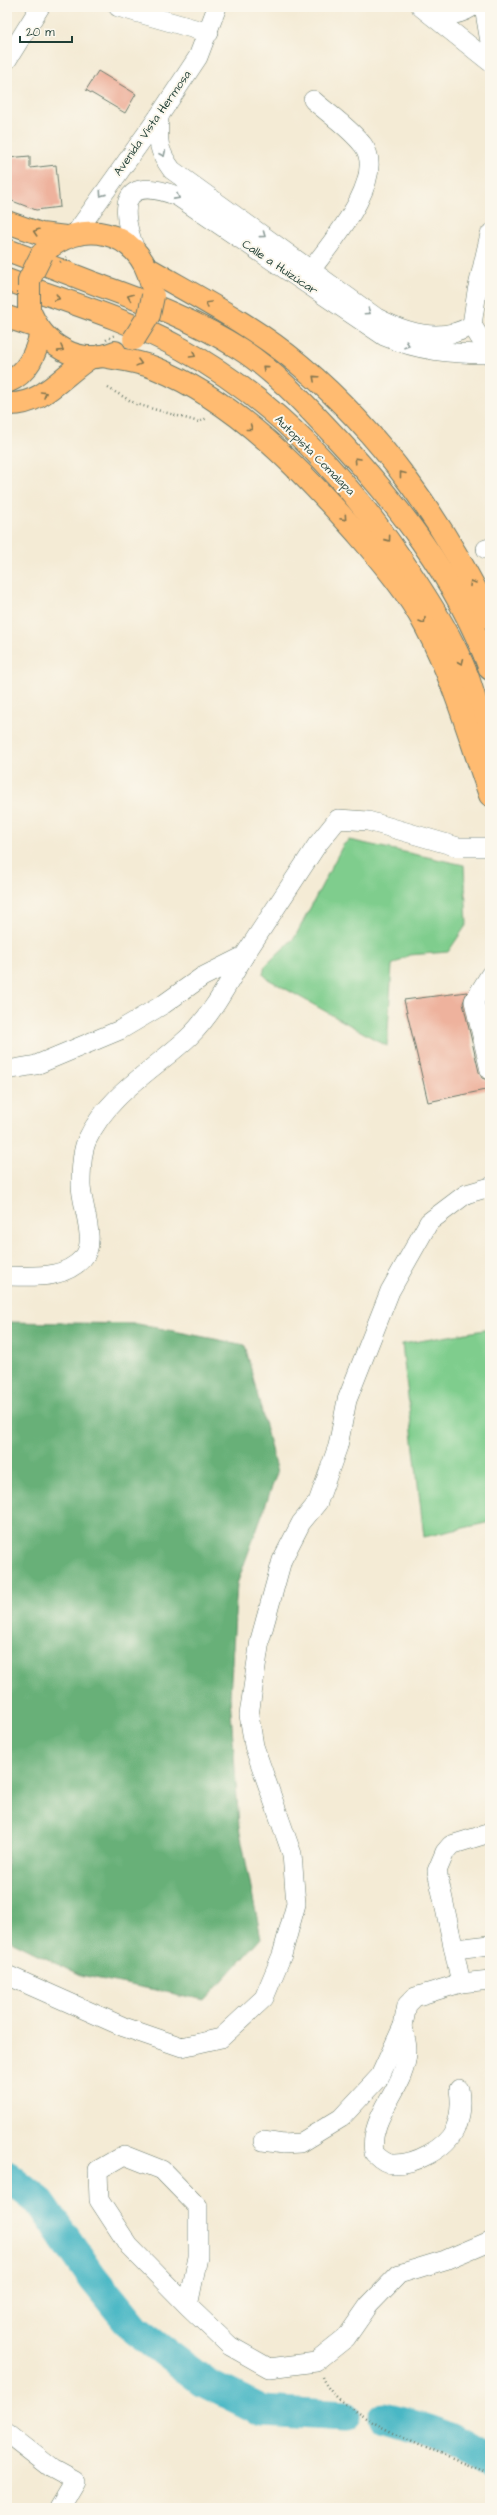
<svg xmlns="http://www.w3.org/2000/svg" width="497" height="2515" font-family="'Architects Daughter',sans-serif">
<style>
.green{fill:#7fcd8d;stroke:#4f8560}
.forest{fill:#67b078;stroke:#437656}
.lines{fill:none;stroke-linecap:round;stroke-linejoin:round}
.river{stroke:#4ab7c5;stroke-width:31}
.building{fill:#eeb29d}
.minor-casing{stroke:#6a7a6c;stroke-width:20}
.highway-casing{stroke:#6a7a6c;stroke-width:24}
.path{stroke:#6a7a6c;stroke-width:2.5;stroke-dasharray:1 3;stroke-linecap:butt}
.minor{stroke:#fff;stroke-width:19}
.highway{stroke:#ffbb71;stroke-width:22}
.highway-bridge-casing{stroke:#6a7a6c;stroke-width:24;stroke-linecap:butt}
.path-bridge{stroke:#6a7a6c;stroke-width:2.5;stroke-dasharray:1 3;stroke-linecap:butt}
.highway-bridge{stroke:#ffbb71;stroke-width:22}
.oneway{stroke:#8f9e9a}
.oneway2{stroke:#84764f}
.labels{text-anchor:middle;stroke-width:4;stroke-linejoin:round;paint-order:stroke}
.street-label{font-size:12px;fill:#1f3d34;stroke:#fbf7ec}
</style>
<rect width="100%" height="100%" fill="#fbf7ec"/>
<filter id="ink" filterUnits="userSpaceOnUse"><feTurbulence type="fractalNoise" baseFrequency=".025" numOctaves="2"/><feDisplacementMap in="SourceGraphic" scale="8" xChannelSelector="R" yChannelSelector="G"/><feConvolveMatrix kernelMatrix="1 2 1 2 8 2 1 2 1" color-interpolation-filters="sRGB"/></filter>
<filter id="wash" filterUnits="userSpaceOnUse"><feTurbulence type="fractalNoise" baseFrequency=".012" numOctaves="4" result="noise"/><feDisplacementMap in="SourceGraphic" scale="16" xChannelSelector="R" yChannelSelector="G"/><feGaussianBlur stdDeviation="0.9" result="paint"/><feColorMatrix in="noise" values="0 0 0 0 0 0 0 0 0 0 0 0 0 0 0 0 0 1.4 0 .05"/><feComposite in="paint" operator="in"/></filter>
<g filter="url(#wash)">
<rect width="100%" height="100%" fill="#f4ebd5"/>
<g class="green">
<path d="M 349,840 L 464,865 L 467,924 L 448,952 L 409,955 L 392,965 L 387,1046 L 268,979 L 263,974 L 265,966 L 295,937 L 343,845 Z"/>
<path d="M 490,1329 L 490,1522 L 424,1537 L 402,1344 Z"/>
</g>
<path class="forest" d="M 7,1322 L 138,1324 L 245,1345 L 277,1473 L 237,1584 L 230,1696 L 239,1827 L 261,1938 L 205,2000 L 80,1975 L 7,1939 Z"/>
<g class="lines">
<g class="river">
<path d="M 7,2176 L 41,2203 L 93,2278 L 135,2330 L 204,2382 L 263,2411 L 346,2416"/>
<path d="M 384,2418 C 428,2428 453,2436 490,2462"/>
</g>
</g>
<g id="blocks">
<g class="building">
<path d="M 98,71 L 136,94 L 125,113 L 86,90 Z"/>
<path d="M 30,156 L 30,168 L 56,165 L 60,207 L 36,210 L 7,199 L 7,158 Z"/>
<path d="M 467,992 L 463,1003 L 479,1072 L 482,1078 L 490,1081 L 490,1089 L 428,1102 L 404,1000 Z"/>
</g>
</g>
</g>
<g filter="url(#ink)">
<use href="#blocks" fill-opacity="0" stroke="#6a7a6c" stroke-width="1"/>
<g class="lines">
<g class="minor-casing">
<g id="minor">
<path d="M 118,7 L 209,33"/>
<path d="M 421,7 L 490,62"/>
<path d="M 484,7 L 490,42"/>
<path d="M 428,12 C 443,17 458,16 472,7"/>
<path d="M 7,60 L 40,7"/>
<path d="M 159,116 C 158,141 157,150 172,170 L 377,318 C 406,333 442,344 472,325"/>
<path d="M 75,234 L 159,116 L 198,57 L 217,7"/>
<path d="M 136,252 C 120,210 118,174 177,196 L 384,336 C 419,351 452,354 490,354"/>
<path d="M 311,270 C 330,244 388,178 363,145 C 349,127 330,115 313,100"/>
<path d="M 472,325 L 477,291 L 490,234"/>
<path d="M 472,325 L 480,338 L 490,346"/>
<path d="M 486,549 L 490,548"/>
<path d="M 490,975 L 474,1001 L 490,1070"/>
<path d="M 7,1070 L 36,1065 L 120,1030 L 164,1004 L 202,977 L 244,956 L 317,845 L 338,819 L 368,821 L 458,847 L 490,847"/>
<path d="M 7,1276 C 34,1276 63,1280 83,1258 C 98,1243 81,1204 81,1185 C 81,1173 82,1151 87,1140 C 108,1094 155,1069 190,1036 C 213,1013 228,984 244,956"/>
<path d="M 455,1949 L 490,1945"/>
<path d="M 7,1975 L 124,2027 L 182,2047 L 221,2038 L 264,1998 L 282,1955 L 296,1904 L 292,1854 L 254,1746 L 249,1715 L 260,1640 L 282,1560 L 301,1523 L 318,1502 L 338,1446 L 347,1400 L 390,1291 L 429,1222 L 466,1194 L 490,1187"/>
<path d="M 461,1983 L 490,1980"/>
<path d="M 403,2026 C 404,2034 407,2042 407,2050 C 407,2088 368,2115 374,2153 C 379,2158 386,2164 393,2164 C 414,2165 446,2149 455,2129 C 460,2117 461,2102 459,2089"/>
<path d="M 263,2141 L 283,2144 L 300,2143 L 341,2118 L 380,2076 L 403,2026 L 407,2005 L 415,1997 L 461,1983 L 437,1871 L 445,1852 L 451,1845 L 490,1833"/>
<path d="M 188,2306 L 129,2246 L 99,2200 L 98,2170 L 124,2155 L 162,2170 L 198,2207 L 198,2257 L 188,2306 L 230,2346 L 269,2368 L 316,2362 L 346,2338 L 369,2305 L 399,2274 L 445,2260 L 490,2241"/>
<path d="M 7,2433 L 53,2469 L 75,2481 L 59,2508"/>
</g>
</g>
<g class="highway-casing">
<g id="highway">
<path d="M 7,222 L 41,234 L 66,237"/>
<path d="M 7,250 C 40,262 72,275 104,287 C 151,304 198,322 240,349 C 273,370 302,401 329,430 C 395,500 456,577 490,669"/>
<path d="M 42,254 C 80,217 139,229 151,283"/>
<path d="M 147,268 C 199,298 254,326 300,365 C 381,433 445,524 490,618"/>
<path d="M 7,280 C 65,301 127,319 182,349 C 277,401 352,483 411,574 C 432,606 453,639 467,675 C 477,703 484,733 490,762"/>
<path d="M 29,309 C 42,344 78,368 115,352"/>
<path d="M 7,317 L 37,327"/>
<path d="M 101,356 C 119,359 137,361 155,368 C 236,401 300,469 357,533 C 382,562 408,592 426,627 C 454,680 470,739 490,795"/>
<path d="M 7,382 C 28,374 36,352 41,333"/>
<path d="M 7,404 C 43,406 63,374 91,357"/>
</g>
</g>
<g class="path">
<path d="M 7,345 L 9,344"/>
<path d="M 108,388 L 136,404 L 199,422 L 207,418"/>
<path d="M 322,2377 C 338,2418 449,2457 490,2474"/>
</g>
<use href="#minor" class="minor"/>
<use href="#highway" class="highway"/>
<g class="highway-bridge-casing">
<g id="highway-bridge">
<path d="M 29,309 L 29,280 L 42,254"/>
<path d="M 134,339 L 149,315 L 153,296"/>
</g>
</g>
<g class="path-bridge">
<path d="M 60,262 L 67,257"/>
<path d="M 106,340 L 115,335"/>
</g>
<use href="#highway-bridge" class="highway-bridge"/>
</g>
<defs><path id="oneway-chevron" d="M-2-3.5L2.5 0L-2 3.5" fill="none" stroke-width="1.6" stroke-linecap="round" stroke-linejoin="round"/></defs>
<g class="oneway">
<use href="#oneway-chevron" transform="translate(163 154) rotate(65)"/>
<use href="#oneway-chevron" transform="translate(102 194) rotate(125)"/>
<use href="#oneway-chevron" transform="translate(177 197) rotate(28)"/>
<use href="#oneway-chevron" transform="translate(263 235) rotate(36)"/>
<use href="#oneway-chevron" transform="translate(368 312) rotate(34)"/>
<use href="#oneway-chevron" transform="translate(407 345) rotate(19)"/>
</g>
<g class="oneway2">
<use href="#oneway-chevron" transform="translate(36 232) rotate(-162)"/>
<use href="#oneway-chevron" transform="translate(130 297) rotate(-159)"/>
<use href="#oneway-chevron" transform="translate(57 298) rotate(20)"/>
<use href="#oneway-chevron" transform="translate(208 304) rotate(-149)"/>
<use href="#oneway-chevron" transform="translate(61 349) rotate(28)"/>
<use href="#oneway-chevron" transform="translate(193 355) rotate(30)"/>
<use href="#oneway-chevron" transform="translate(139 363) rotate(15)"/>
<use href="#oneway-chevron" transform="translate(265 368) rotate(-139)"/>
<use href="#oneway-chevron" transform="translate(315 378) rotate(-138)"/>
<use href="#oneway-chevron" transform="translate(44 394) rotate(-30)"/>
<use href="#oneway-chevron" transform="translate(250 428) rotate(38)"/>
<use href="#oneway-chevron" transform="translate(357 460) rotate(-133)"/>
<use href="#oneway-chevron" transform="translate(402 474) rotate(-128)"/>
<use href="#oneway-chevron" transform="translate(344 518) rotate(49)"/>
<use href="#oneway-chevron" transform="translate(388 539) rotate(54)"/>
<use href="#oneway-chevron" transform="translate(472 583) rotate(-120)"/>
<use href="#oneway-chevron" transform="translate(423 621) rotate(59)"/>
<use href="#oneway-chevron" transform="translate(461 662) rotate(67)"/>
</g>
</g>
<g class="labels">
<g class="street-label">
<text transform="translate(152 123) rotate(-55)" y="4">Avenida Vista Hermosa</text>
<text transform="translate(280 267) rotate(34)" y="4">Calle a Huizúcar</text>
<text transform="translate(315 455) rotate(45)" y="4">Autopista Comalapa</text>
</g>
</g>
<rect width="497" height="2515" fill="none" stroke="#fbf7ec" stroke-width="24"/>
<path d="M20 36v6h52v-6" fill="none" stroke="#1f3d34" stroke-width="2"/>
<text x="26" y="36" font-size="12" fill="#1f3d34" stroke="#fbf7ec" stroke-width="3" paint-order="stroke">20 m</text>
</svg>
